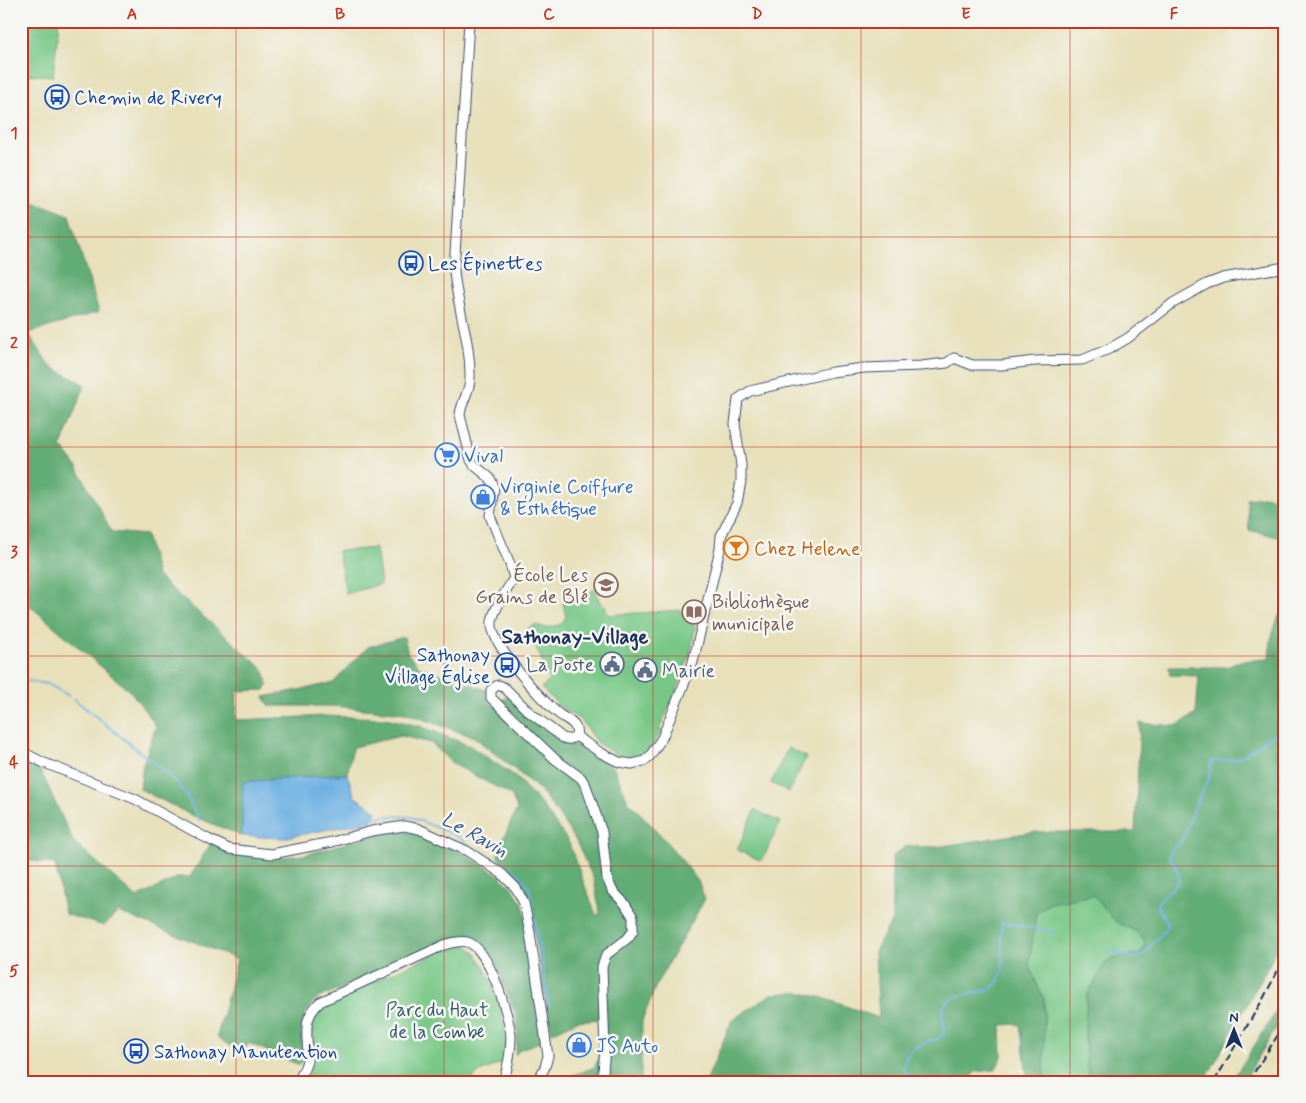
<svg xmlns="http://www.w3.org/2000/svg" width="1306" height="1103" font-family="Mynerve,sans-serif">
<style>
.green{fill:#78c787;stroke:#4a7b72}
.forest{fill:#62ac74;stroke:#3e6e69}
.water{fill:#6eb1e3;stroke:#4470a0}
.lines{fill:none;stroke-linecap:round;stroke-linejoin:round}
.stream{stroke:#6eb1e3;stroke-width:2}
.secondary-casing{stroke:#3a4a6c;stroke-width:11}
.secondary{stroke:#fff;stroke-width:9}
.rail{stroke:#1b2f5e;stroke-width:2;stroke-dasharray:8 4;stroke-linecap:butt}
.grid{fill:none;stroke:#c8321e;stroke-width:1;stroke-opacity:0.55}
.labels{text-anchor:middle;stroke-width:5;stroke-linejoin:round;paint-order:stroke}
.transit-label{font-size:19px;fill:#164399;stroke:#f6f6f2;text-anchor:start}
.shop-label{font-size:19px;fill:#366cbe;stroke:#f6f6f2;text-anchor:start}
.food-label{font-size:19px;fill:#c56008;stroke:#f6f6f2;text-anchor:start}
.education-label{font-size:19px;fill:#785e54;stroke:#f6f6f2;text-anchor:end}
.service-label{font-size:19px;fill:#4e5e75;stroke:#f6f6f2;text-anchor:end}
.park-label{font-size:19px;fill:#375d6a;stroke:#f6f6f2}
.water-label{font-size:20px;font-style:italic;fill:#345686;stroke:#f6f6f2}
.quarter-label{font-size:21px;font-weight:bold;fill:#1b2f5e;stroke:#f6f6f2}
.neatline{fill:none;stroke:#c8321e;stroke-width:2}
.grid-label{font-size:16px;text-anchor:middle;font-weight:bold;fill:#c8321e}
</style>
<rect width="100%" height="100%" fill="#f6f6f2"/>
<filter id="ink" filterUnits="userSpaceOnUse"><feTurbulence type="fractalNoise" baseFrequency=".02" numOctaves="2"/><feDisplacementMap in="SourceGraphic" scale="10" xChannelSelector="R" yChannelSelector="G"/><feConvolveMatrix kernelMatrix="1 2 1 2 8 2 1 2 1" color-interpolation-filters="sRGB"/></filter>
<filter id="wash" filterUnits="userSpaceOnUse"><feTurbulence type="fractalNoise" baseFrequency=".0096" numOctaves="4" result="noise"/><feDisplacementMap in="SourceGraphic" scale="20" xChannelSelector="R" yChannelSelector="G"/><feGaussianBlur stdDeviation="1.12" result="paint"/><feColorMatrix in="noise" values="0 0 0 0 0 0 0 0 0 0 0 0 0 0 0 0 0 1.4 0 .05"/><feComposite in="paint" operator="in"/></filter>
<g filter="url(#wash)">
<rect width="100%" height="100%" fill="#e7e0ba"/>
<g class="green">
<path d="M 21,21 L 59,21 L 53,76 L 21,74 Z"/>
<path d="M 376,548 L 381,584 L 346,594 L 338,551 Z"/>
<path d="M 596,589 L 599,602 L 601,601 L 603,606 L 605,605 L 608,615 L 680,610 L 684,615 L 691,618 L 695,628 L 690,654 L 676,692 L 659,729 L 662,731 L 647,754 L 635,760 L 622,758 L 596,742 L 581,720 L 564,710 L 541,688 L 550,680 L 539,654 L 526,630 L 535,625 L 547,628 L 562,624 L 566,617 L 563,603 Z"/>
<path d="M 788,748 L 806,757 L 789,792 L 771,783 Z"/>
<path d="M 755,810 L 780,822 L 762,861 L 737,850 Z"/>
<path d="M 1093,895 L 1116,922 L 1139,933 L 1146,945 L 1141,955 L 1127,955 L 1085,1028 L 1086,1061 L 1090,1082 L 1044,1082 L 1044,1000 L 1029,966 L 1036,912 L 1050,903 Z"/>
<path d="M 466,945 C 484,954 501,1005 504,1025 C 507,1037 506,1049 505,1061 L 478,1073 L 471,1082 L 302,1082 L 310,1019 L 323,1004 L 453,946 Z"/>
</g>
<g class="forest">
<path d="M 33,201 L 69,215 L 99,312 L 28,333 L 50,366 L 85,385 L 61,446 L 77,467 L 112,532 L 146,535 L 157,576 L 263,669 L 268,684 L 265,690 L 237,691 L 236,720 L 325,716 L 385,718 L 420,726 L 470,746 L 515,776 L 541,804 L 568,841 L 596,915 L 600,914 L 594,880 L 575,839 L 560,817 L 540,790 L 474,737 L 405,713 L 334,706 L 270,706 L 264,697 L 333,683 L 368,647 L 404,637 L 408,654 L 420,667 L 486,690 L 488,701 L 495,706 L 509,694 L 525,714 L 544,729 L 571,745 L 580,745 L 614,768 L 628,801 L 658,832 L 685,864 L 698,881 L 705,899 L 657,983 L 642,1021 L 641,1077 L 642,1082 L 553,1082 L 595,1067 L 600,1052 L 601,1019 L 577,1021 L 552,1033 L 531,915 L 519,879 L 498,857 L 499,848 L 517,809 L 511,795 L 453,764 L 431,743 L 401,736 L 353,747 L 347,774 L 243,782 L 242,836 L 191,815 L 140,789 L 143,764 L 156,726 L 132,693 L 30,606 L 21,601 L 21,206 Z"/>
<path d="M 1285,492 L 1285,550 L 1282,538 L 1249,530 L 1247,499 L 1269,496 L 1281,503 L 1283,493 Z"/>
<path d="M 1285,613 L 1285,759 L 1281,775 L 1285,776 L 1285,930 L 1269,965 L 1204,1082 L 1090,1082 L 1086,1061 L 1085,1028 L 1087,995 L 1107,961 L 1127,955 L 1140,955 L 1146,945 L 1139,933 L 1116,922 L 1093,895 L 1050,903 L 1036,913 L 1029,966 L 1044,1000 L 1044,1082 L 1028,1082 L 1020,1024 L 1001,1025 L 1002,1057 L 995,1070 L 975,1072 L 971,1078 L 972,1082 L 706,1082 L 732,1020 L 772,994 L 799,992 L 823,998 L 879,1018 L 875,951 L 892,920 L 892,857 L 906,846 L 936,847 L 1033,832 L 1135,832 L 1140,723 L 1176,726 L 1196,714 L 1199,676 L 1170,675 L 1169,667 L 1227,667 L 1240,661 L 1269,659 L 1271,639 L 1279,615 Z"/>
<path d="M 21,755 L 37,763 L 73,841 L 137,898 L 179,877 L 190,877 L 211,843 L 272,858 L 305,855 L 391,830 L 418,832 L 464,854 L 499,875 L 513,889 L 523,904 L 545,1040 L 521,1049 L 515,1055 C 517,1043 518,1032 517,1020 C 515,1011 510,1000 506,991 C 496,964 491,943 459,937 L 318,998 C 297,1015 302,1037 302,1062 L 299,1065 L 249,1043 L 241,1054 L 217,1037 L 237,959 L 118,912 L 104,926 L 65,914 L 55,864 L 21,859 Z"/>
<path d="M 1285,998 L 1285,1014 L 1243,1082 L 1231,1082 Z"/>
</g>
<path class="water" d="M 347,774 L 355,797 L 377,811 L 371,821 L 283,838 L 242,836 L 243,782 Z"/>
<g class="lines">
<g class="stream">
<path d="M 21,680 L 48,684 L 69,696"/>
<path d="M 74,699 L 176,781 L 187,796 L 199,821"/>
<path d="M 371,818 L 391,816 L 411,817 L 455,835 L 473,848 L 500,862 L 520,875 L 529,887 L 532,903 L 549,1007"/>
<path d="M 1108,950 L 1133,957 L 1144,956 L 1152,944 L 1167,928 L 1167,923 L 1157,905 C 1168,883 1193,890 1169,857 L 1171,850 L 1182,841 L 1195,806 L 1209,778 L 1211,762 C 1219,759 1229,762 1238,758 C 1254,751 1267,736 1285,730"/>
<path d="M 786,1082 L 791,1080 L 809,1078 L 856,1080 L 880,1076 L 892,1082"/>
<path d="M 915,1082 L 903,1069 C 906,1052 914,1046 930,1041 C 934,1040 938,1039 941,1037 C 951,1029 933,1009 951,999 C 965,991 990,996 999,980 C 1008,962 998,941 1002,923 L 1056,932"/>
</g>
</g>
</g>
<g filter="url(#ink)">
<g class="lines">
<g class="secondary-casing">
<g id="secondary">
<path d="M 469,21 L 454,271 C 457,307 471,342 470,378 C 470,392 461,402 460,415 L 471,460 L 474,465 L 490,478 L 494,487 L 490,516 L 510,564 L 514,578 C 507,590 493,610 492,622 C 489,643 542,701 559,714 C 564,718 570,720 574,725 C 577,729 577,732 576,736"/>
<path d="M 576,736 L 601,753 L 619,762 L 632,764 L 644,761 L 650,756 L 662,738 L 693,662 L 720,549 L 721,536 L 737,503 L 741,481 L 741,465 L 735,424 L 738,399 L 750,391 L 832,372 L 864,368 L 921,366 L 947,363 L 954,358 L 972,365 L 1002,365 L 1035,361 L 1082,360 L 1109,349 L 1128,338 L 1173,303 L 1207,284 L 1223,278 L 1285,267"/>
<path d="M 576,736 C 571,740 569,740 563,738 L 528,711 L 505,688 L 499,685 L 496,686 L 491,690 L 491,698 L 555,759 L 581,778 L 586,786 L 602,832 L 607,878 L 612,890 L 625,904 L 633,917 L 633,931 L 628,938 L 606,955 L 602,967 L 605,1049 L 602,1082"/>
<path d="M 21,751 L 42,762 L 135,799 L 208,839 L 229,849 L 272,854 L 332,842 L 372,831 L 404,826 L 419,829 L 467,851 L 501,873 L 516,888 L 524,903 L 530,933 L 548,1056 L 545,1067 L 537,1082"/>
<path d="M 298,1082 C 301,1075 306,1067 307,1060 C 310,1035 299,1022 320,1002 L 444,945 C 451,943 460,940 467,942 C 489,947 509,1016 511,1036 C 511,1052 508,1067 503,1082"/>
</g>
</g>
<use href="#secondary" class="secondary"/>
<g class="rail">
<path d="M 1214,1082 L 1263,999 L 1285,957"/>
<path d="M 1248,1082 L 1285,1024"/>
</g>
</g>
</g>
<path class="grid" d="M 236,21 L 236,1082M 444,21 L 444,1082M 653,21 L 653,1082M 861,21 L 861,1082M 1070,21 L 1070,1082M 21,237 L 1285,237M 21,447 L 1285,447M 21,656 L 1285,656M 21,866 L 1285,866"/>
<defs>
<g id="bus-ring" transform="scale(1.25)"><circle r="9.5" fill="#f6f6f2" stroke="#1a4fb4" stroke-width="1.5"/><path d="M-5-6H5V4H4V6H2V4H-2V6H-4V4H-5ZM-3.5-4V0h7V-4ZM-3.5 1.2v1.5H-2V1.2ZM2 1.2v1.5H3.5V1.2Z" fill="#1a4fb4"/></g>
<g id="supermarket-ring" transform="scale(1.25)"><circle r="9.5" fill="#f6f6f2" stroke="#3f7fe0" stroke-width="1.5"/><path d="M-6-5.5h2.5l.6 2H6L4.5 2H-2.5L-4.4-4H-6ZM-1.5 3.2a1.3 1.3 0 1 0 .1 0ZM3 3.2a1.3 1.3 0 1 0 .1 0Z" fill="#3f7fe0"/></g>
<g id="shop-ring" transform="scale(1.25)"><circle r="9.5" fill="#f6f6f2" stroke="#3f7fe0" stroke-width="1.5"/><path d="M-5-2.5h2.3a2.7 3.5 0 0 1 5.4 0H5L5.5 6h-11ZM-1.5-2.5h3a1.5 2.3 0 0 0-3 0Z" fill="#3f7fe0"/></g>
<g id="bar-ring" transform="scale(1.25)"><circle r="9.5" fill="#f6f6f2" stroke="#e8710a" stroke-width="1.5"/><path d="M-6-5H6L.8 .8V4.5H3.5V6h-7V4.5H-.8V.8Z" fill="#e8710a"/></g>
<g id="school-ring" transform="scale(1.25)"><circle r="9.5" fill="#f6f6f2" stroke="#8d6e63" stroke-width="1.5"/><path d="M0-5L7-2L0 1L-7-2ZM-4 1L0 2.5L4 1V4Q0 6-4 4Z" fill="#8d6e63"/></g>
<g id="library-ring" transform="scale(1.25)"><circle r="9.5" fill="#f6f6f2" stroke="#8d6e63" stroke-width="1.5"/><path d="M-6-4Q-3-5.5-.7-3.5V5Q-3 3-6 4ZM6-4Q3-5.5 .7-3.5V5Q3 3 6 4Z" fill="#8d6e63"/></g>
<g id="civic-ring" transform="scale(1.25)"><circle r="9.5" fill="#f6f6f2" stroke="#5c6f8a" stroke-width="1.5"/><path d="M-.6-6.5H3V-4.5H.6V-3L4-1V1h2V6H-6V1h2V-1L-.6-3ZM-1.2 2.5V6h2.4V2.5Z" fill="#5c6f8a"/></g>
</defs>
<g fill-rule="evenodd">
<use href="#bus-ring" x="57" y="97"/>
<use href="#bus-ring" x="411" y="263"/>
<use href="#supermarket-ring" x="447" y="455"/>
<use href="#shop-ring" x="483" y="497"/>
<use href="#bar-ring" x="736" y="548"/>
<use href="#school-ring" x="606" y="585"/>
<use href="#library-ring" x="694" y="612"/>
<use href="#civic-ring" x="612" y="664"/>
<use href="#bus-ring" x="507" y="665"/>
<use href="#civic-ring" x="645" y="670"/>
<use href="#shop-ring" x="579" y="1045"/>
<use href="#bus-ring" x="136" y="1051"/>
</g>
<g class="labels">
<g class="transit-label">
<text x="74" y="104">Chemin de Rivery</text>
<text x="428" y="270">Les Épinettes</text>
<text x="490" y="661" text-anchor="end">Sathonay<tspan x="490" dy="22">Village Église</tspan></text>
<text x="154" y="1058">Sathonay Manutention</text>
</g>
<g class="shop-label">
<text x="464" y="462">Vival</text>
<text x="500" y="493">Virginie Coiffure<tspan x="500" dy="22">&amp; Esthétique</tspan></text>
<text x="596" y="1052">JS Auto</text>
</g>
<g class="food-label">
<text x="754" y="555">Chez Helene</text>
</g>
<g class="education-label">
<text x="588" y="581">École Les<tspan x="588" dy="22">Grains de Blé</tspan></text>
<text x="712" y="608" text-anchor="start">Bibliothèque<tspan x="712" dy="22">municipale</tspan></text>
</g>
<g class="service-label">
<text x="594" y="671">La Poste</text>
<text x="662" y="677" text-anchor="start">Mairie</text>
</g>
<g class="park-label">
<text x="437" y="1016">Parc du Haut<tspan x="437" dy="22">de la Combe</tspan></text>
</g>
<g class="water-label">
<text transform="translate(475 834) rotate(29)" y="7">Le Ravin</text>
</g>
<g class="quarter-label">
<text x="575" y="643">Sathonay-Village</text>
</g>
</g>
<rect width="1306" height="1103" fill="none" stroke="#f6f6f2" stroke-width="55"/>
<g transform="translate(1234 1030)" stroke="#f6f6f2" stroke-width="4" paint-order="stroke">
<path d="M0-4L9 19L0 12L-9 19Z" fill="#1b2f5e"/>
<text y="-8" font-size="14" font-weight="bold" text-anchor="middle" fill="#1b2f5e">N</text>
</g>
<rect x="28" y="28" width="1250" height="1048" class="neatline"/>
<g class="grid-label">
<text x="132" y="19">A</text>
<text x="340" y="19">B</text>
<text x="549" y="19">C</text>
<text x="757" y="19">D</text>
<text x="966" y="19">E</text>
<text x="1174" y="19">F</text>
<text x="14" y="138">1</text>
<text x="14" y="348">2</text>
<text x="14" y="557">3</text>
<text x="14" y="767">4</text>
<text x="14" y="976">5</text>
</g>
</svg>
